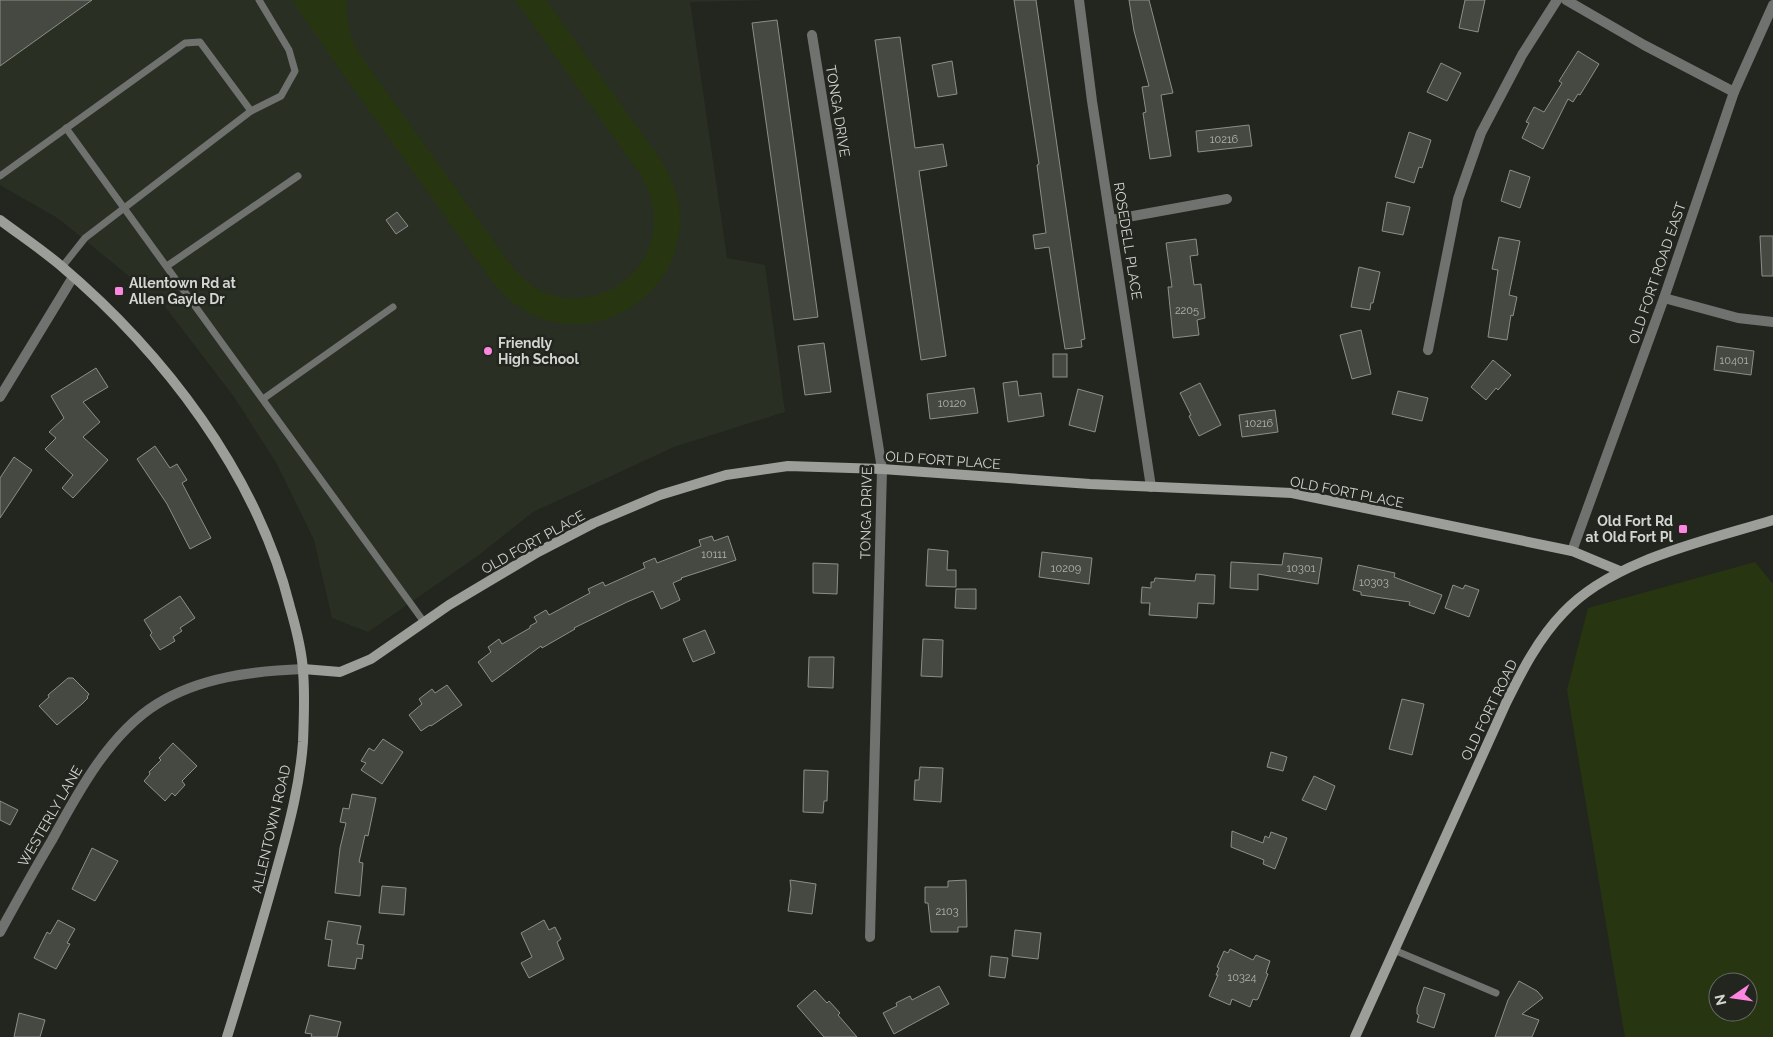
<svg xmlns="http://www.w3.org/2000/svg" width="1773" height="1037" font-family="Raleway,sans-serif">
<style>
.built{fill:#2a2f23}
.green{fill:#273511;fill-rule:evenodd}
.building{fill:#464942;stroke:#8c8f88}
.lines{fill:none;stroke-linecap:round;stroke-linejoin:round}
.lane{stroke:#70726f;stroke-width:7}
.street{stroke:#70726f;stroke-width:10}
.secondary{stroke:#9c9e99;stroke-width:10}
.poi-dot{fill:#fd86e1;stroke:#23251f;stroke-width:2}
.labels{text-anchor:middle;stroke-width:5;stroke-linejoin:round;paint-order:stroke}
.number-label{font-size:11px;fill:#b0b2ad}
.street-label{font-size:14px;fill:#d3d5d1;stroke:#23251f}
.poi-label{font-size:14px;font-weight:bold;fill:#d3d5d1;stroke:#23251f;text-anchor:start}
</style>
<rect width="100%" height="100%" fill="#23251f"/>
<path class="built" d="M 0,0 L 772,0 L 690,2 L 727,258 L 765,265 L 785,412 L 674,447 L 533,512 L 479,555 L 368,632 L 332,618 L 314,540 L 277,464 L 234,397 L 163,304 L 59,219 L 0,185 Z"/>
<g class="green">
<path d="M 292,0 L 318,0 L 321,3 L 321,0 L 347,0 C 345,21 350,38 361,56 L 513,268 C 523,279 535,289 549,294 C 601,312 656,272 654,217 C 654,201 647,187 640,174 L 515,0 L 546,0 L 661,160 C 667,171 673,182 677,195 C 699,284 600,357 522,309 C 511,302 502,293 493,283 L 340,70 Z"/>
<path d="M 1755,562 L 1773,584 L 1773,1037 L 1625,1037 L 1567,690 L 1588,608 ZM 1718,982 L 1748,982 L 1748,1012 L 1718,1012 Z"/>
</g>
<g class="building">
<path d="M 0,0 L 92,0 L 0,66 Z"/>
<path d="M 1014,0 L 1036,0 L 1085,339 L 1081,340 L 1082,347 L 1065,349 L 1049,247 L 1035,249 L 1033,235 L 1046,233 L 1037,165 L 1039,164 Z"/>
<path d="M 1129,0 L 1149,0 L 1173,93 L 1161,95 L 1171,156 L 1150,159 L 1143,113 L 1146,112 L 1142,87 L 1149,86 L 1134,31 Z"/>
<path d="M 1465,0 L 1485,0 L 1478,32 L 1459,28 Z"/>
<path d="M 777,20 L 818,317 L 794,320 L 752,23 Z"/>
<path d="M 900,37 L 915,148 L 943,144 L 947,166 L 919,171 L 946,356 L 921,360 L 875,40 Z"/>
<path d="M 1578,51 L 1599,64 L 1580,95 L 1578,94 L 1573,102 L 1568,99 L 1543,149 L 1522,138 L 1529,123 L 1526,122 L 1534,107 L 1544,112 L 1562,83 L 1559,81 Z"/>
<path d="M 952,61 L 957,94 L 938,97 L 932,65 Z"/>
<path d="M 1441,63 L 1461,73 L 1447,101 L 1427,92 Z"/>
<path d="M 1249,125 L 1252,146 L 1198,152 L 1196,131 Z"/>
<path d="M 1409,132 L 1431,140 L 1422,168 L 1419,167 L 1414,183 L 1395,177 Z"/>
<path d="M 1510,170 L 1530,177 L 1520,208 L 1501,201 Z"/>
<path d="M 1387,202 L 1410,207 L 1403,235 L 1382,231 Z"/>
<path d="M 397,212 L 408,226 L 396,234 L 386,220 Z"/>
<path d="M 1760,236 L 1773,236 L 1773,276 L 1762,276 Z"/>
<path d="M 1499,237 L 1520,241 L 1509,295 L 1517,297 L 1513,316 L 1511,315 L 1507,340 L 1488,337 L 1498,270 L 1492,269 Z"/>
<path d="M 1196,239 L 1198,255 L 1190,256 L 1194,285 L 1201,284 L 1205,318 L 1197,320 L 1199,335 L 1173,338 L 1168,287 L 1172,287 L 1166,243 Z"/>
<path d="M 1359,267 L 1380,272 L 1373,303 L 1371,303 L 1370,310 L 1351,307 Z"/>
<path d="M 1361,330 L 1371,374 L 1352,379 L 1340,335 Z"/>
<path d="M 824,343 L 831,392 L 805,395 L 798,346 Z"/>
<path d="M 1717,346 L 1754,351 L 1751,375 L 1714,370 Z"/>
<rect x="1053" y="354" width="14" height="23"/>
<path d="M 1493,360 L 1511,375 L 1498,390 L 1496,388 L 1486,400 L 1471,387 Z"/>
<path d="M 96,368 L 108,387 L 83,402 L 100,422 L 83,437 L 108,460 L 73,498 L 62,488 L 73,475 L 45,449 L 56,438 L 49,432 L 64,418 L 51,396 Z"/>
<path d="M 1017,381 L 1019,396 L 1041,393 L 1044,416 L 1008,422 L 1003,383 Z"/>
<path d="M 1200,383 L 1221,425 L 1199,436 L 1189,416 L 1191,415 L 1180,393 Z"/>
<path d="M 974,388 L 978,413 L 930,419 L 927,394 Z"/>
<path d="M 1078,389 L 1103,396 L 1095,432 L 1069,425 Z"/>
<path d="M 1398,391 L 1428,398 L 1422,421 L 1392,414 Z"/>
<path d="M 1275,410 L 1278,432 L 1242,437 L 1239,415 Z"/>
<path d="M 155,446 L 170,468 L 177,464 L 187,480 L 182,483 L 211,538 L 190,549 L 167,504 L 137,459 Z"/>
<path d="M 14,457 L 32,470 L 0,518 L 0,478 Z"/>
<path d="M 712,536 L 714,541 L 728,536 L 736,560 L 681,578 L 682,579 L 673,583 L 680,600 L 661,609 L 653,591 L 627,602 L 574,628 L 575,629 L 542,648 L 541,646 L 492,682 L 478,662 L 491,652 L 488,647 L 499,639 L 502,644 L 530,628 L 530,626 L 537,622 L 534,617 L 546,610 L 549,615 L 590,593 L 588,589 L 603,582 L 605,586 L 645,568 L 643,563 L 655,558 L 657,563 L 701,546 L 699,540 Z"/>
<path d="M 928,549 L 948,551 L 947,570 L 956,570 L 956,587 L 926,586 Z"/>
<path d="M 1042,552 L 1092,558 L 1089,584 L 1039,577 Z"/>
<path d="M 1284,553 L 1322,558 L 1318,584 L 1258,574 L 1258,590 L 1230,588 L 1231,562 L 1282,565 Z"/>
<path d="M 813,563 L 838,564 L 837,594 L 813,593 Z"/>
<path d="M 1358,565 L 1395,573 L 1394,577 L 1442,595 L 1434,614 L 1409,605 L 1410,602 L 1361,595 L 1361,592 L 1353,590 Z"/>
<path d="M 1196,574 L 1215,575 L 1214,604 L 1198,603 L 1197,618 L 1149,615 L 1150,603 L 1141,603 L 1142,587 L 1151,588 L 1151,582 L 1154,582 L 1155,578 L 1195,581 Z"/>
<path d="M 1453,585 L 1463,589 L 1465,585 L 1479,590 L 1469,617 L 1445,608 Z"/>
<path d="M 956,589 L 976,589 L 976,609 L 955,608 Z"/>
<path d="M 180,596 L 195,618 L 180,628 L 182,631 L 173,637 L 175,641 L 160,650 L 150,635 L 152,633 L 144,620 Z"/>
<path d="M 705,630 L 715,653 L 693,662 L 683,639 Z"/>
<path d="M 923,639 L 943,640 L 942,677 L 921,676 Z"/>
<path d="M 809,657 L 834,657 L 833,688 L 808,687 Z"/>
<path d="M 68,678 L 73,678 L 89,694 L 87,697 L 88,698 L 82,704 L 57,725 L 39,706 L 49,697 L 48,695 Z"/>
<path d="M 447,685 L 462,705 L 431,726 L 430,725 L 421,731 L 409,715 L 422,704 L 419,699 L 432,689 L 435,693 Z"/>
<path d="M 1402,699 L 1424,704 L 1412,755 L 1389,749 Z"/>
<path d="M 383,739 L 403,752 L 382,784 L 361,770 L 366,763 L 361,761 L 369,748 L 374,751 Z"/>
<path d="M 173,743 L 197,766 L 182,781 L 185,785 L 175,796 L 172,793 L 165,801 L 144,781 L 150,774 L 149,772 L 161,760 L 159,758 Z"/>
<path d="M 1271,752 L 1287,757 L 1283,771 L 1267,767 Z"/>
<path d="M 920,767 L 943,768 L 941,802 L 914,800 L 915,780 L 919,780 Z"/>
<path d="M 804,770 L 828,771 L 827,801 L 824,801 L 823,813 L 803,812 Z"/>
<path d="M 1314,776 L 1335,786 L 1326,810 L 1302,800 Z"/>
<path d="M 352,794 L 376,798 L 368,836 L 365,835 L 359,862 L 363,863 L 360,896 L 335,893 L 340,848 L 346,823 L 340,822 L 343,808 L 349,809 Z"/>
<path d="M 0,801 L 18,810 L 10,825 L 0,820 Z"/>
<path d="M 1232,831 L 1263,843 L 1265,836 L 1269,838 L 1271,832 L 1287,838 L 1275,869 L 1263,864 L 1264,860 L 1231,847 Z"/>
<path d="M 92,848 L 118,861 L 95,901 L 72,889 Z"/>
<path d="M 790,880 L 816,884 L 812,914 L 788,911 L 791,889 Z"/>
<path d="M 966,880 L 967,927 L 958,927 L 958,932 L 931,932 L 928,903 L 925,903 L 925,887 L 948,887 L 948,881 Z"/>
<path d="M 382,886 L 406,888 L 404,915 L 379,913 Z"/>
<path d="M 58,920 L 75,929 L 67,943 L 70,944 L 56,969 L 34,958 L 47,932 L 50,934 Z"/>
<path d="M 544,920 L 549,930 L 555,927 L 561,939 L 557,942 L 564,959 L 529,978 L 521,963 L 532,957 L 521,933 Z"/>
<path d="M 328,921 L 361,926 L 357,944 L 364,945 L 362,959 L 357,958 L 355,969 L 328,966 L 332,940 L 325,939 Z"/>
<path d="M 1015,930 L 1041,933 L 1038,959 L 1012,956 Z"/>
<path d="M 1230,949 L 1253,960 L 1256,955 L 1270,961 L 1266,973 L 1268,974 L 1258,999 L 1256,1000 L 1253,999 L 1250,1007 L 1232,999 L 1230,1005 L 1209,996 L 1218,975 L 1216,975 L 1219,968 L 1217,967 L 1224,951 L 1228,953 Z"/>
<path d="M 991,956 L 1008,958 L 1005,978 L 989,976 Z"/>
<path d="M 1519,981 L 1537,991 L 1543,998 L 1522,1014 L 1539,1020 L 1532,1037 L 1495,1037 L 1508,1000 Z"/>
<path d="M 939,986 L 949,1004 L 894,1034 L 883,1013 L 897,1006 L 896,1003 L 910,996 L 912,1000 Z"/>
<path d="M 1424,987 L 1445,994 L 1434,1028 L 1417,1022 L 1419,1015 L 1417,1014 L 1417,1008 Z"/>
<path d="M 815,990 L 827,1003 L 829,1001 L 840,1013 L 838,1015 L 857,1037 L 824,1037 L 797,1006 Z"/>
<path d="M 19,1013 L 45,1020 L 40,1037 L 14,1037 Z"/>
<path d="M 310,1015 L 341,1022 L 337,1037 L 311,1037 L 312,1034 L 305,1033 Z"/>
</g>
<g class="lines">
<g class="lane">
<path d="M 66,128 L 424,622"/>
<path d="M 0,176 L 185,43 L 200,42 L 251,111"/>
<path d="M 167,266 L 298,176"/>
<path d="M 62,267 L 85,238 L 251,111 L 281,96 L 295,71 L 289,50 L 259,0"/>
<path d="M 263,399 L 393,307"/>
<path d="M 1394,950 L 1496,993"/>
</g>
<g class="street">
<path d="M 1079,0 L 1092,101 L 1151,487"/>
<path d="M 1566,0 L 1644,45 L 1734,92"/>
<path d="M 812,35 L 882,469 L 870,937"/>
<path d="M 1111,220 L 1227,199"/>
<path d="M 1664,298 L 1738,318 L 1773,322"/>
<path d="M 1428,350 L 1458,199 L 1481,133 L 1522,55 L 1557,0"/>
<path d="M 0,397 L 73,277"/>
<path d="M 1572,551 L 1664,298 L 1734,92 L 1773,5"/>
<path d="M 0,932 C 17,901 34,870 52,840 C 78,792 110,733 157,704 C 200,677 254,671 303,669"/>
</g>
<g class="secondary">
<path d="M 0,220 C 20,235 41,249 60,265 C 164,353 257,474 290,607 C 296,628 302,650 303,671 C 305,694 304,718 303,742 C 300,783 290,822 279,861 C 263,920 245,979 227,1037"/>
<path d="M 303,669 L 340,672 L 371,659 L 449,605 L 538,552 L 594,523 L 660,495 L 726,475 L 788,466 L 882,469 L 1090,484 L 1292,493 L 1572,551 L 1620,571"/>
<path d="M 1355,1037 L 1506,703 C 1522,671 1538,639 1563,613 C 1612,560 1705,541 1773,520"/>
</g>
</g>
<g class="poi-dot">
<rect x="114" y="286" width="10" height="10" rx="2.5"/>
<circle cx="488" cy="351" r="5"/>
<rect x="1678" y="524" width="10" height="10" rx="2.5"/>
</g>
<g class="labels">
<g class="number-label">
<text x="1224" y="143">10216</text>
<text x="1187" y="314">2205</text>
<text x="1734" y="364">10401</text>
<text x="952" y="407">10120</text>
<text x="1259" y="427">10216</text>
<text x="714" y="558">10111</text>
<text x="1066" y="572">10209</text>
<text x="1301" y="572">10301</text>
<text x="1374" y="586">10303</text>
<text x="947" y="915">2103</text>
<text x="1242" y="981">10324</text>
</g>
<g class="street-label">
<text transform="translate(838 111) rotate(81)" y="5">TONGA DRIVE</text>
<text transform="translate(1128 241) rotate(81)" y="5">ROSEDELL PLACE</text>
<text transform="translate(1657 273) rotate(-71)" y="5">OLD FORT ROAD EAST</text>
<text transform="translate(943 460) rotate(4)" y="5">OLD FORT PLACE</text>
<text transform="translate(1347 492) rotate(11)" y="5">OLD FORT PLACE</text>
<text transform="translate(866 513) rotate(-89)" y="5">TONGA DRIVE</text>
<text transform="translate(533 542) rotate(-29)" y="5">OLD FORT PLACE</text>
<text transform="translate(1489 710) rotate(-64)" y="5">OLD FORT ROAD</text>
<text transform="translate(50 816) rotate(-60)" y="5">WESTERLY LANE</text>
<text transform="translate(271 829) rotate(-77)" y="5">ALLENTOWN ROAD</text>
</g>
<g class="poi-label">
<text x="129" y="288">Allentown Rd at<tspan x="129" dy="16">Allen Gayle Dr</tspan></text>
<text x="498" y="348">Friendly<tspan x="498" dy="16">High School</tspan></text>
<text x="1673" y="526" text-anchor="end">Old Fort Rd<tspan x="1673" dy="16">at Old Fort Pl</tspan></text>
</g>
</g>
<g transform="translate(1733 997) rotate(257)"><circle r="24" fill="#23251f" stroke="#696b66"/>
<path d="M0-4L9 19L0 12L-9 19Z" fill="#fd86e1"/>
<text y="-8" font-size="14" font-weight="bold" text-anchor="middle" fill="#d3d5d1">N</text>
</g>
</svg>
